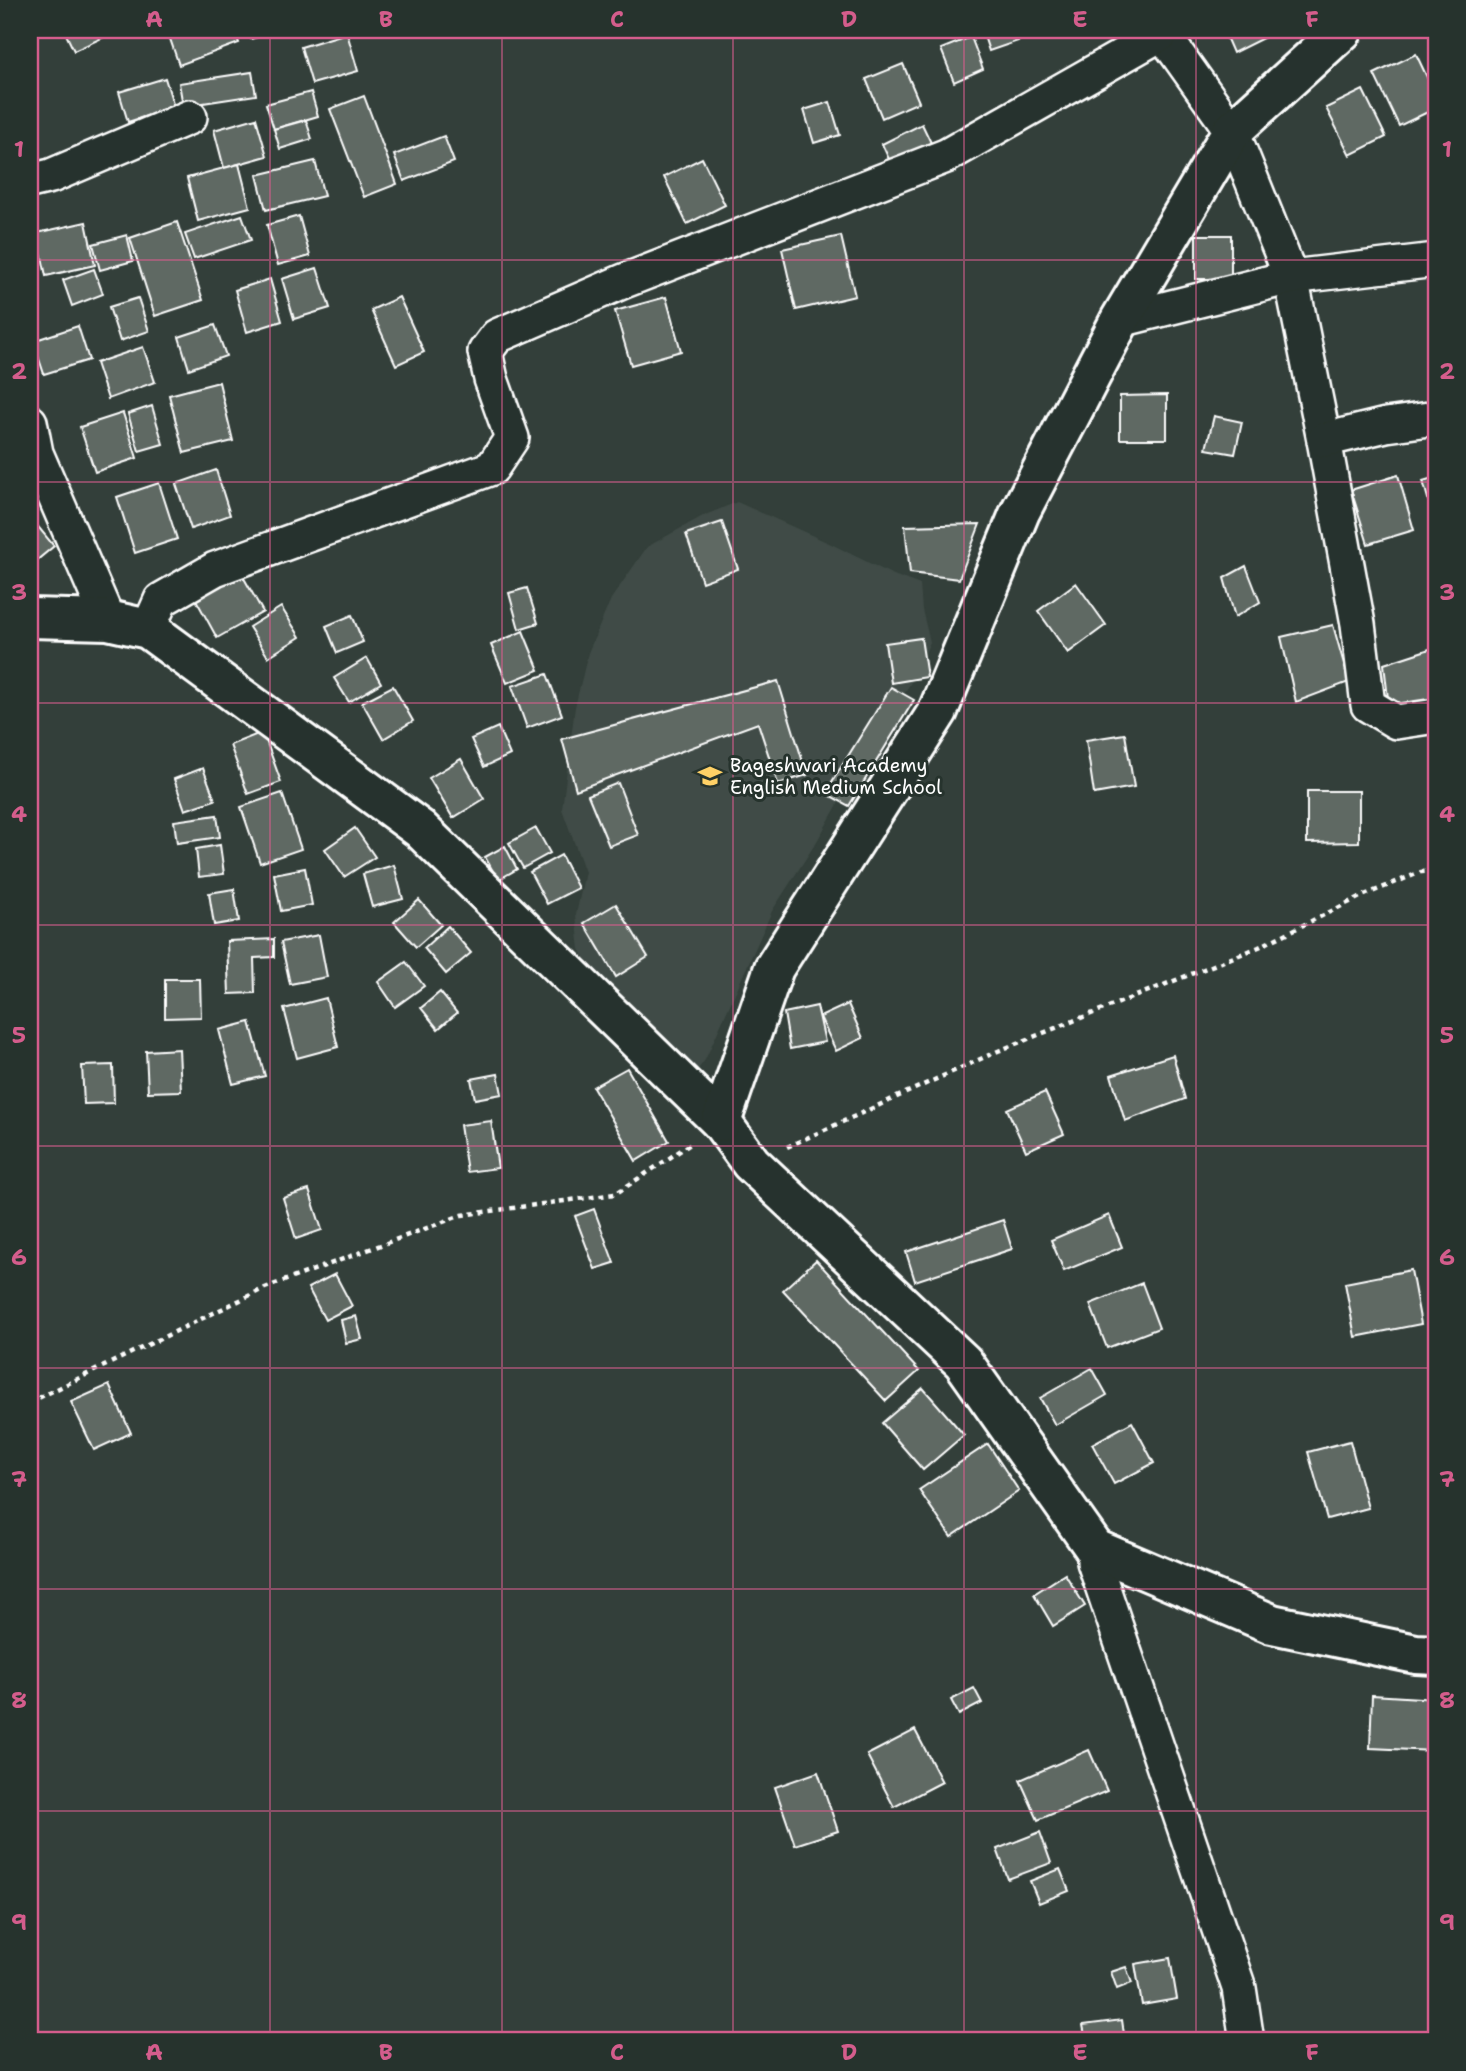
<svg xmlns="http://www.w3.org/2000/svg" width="1466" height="2071" font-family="'Shantell Sans',sans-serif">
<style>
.built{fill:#404c47}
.building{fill:#5f6964;stroke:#fff;stroke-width:2}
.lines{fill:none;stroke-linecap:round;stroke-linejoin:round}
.street-casing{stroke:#fff;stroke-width:38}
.secondary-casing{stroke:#fff;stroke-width:44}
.path{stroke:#fff;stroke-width:4.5;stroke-dasharray:5 5;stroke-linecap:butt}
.street{stroke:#26332d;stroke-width:33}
.secondary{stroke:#26332d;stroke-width:38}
.grid{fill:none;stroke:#d45d8c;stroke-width:2;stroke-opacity:0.55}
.labels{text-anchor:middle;stroke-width:6;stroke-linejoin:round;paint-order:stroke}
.poi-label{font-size:19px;fill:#fff;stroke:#26332d;text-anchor:start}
.neatline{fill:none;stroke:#d45d8c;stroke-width:2.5}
.grid-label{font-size:23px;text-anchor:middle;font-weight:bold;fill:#d45d8c}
</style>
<rect width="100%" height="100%" fill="#333f3a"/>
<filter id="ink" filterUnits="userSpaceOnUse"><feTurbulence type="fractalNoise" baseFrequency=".0143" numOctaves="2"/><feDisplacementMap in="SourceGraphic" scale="14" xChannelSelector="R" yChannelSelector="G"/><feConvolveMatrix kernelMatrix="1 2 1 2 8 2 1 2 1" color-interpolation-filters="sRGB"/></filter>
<g filter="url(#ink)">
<path class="built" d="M 737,502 L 831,544 L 891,574 L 920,585 L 922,610 L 930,642 L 913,679 L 873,743 L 817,841 L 772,911 L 705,1060 L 692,1077 L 599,983 L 580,949 L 576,915 L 585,872 L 562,809 L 575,707 L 588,653 L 611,599 L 647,547 L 703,516 Z"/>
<g class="building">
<path d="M 64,30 L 116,30 L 117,31 L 74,51 Z"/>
<path d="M 167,30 L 234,30 L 239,43 L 179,65 Z"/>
<path d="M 248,30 L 280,30 L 251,39 Z"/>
<path d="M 982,30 L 1021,30 L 1024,39 L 989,51 Z"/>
<path d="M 1223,30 L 1274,30 L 1275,32 L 1233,53 Z"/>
<path d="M 347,33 L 358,71 L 312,84 L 301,47 Z"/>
<path d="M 971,37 L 983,69 L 954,82 L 941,49 Z"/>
<path d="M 1416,54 L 1436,96 L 1436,108 L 1399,126 L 1374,74 Z"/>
<path d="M 903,64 L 919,102 L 882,118 L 866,79 Z"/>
<path d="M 252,72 L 256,95 L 183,106 L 179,83 Z"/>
<path d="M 165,78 L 174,107 L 128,122 L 119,92 Z"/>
<path d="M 1363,90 L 1386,137 L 1350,155 L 1326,108 Z"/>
<path d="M 311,92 L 318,116 L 274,129 L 266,104 Z"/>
<path d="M 364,96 L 397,184 L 364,197 L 330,109 Z"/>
<path d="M 830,102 L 840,135 L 814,143 L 804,110 Z"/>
<path d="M 256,118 L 267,156 L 224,168 L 214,130 Z"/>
<path d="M 306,120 L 312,139 L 280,149 L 274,129 Z"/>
<path d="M 922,124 L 933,147 L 892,166 L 882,144 Z"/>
<path d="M 444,136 L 454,162 L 404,181 L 394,155 Z"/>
<path d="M 702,158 L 725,205 L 687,224 L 664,177 Z"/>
<path d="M 315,161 L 324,196 L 266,210 L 257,175 Z"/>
<path d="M 239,164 L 250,207 L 198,221 L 187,178 Z"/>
<path d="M 242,215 L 251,240 L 194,259 L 185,234 Z"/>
<path d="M 299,216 L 310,256 L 278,265 L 267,225 Z"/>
<path d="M 86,222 L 95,265 L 46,276 L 37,233 Z"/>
<path d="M 177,222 L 203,300 L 155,316 L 130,238 Z"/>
<path d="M 127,235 L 133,261 L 100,270 L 93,244 Z"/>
<rect x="1196" y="235" width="35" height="44"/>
<path d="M 841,236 L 855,296 L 796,310 L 782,249 Z"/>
<path d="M 317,268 L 330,308 L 294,319 L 282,279 Z"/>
<path d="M 94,269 L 103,294 L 72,306 L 63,280 Z"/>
<path d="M 270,279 L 282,321 L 247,332 L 235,290 Z"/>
<path d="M 399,297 L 424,352 L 396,365 L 371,310 Z"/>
<path d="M 666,297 L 681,351 L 631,365 L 615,311 Z"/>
<path d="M 138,298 L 149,331 L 120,341 L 109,307 Z"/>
<path d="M 215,325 L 226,356 L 189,369 L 179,337 Z"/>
<path d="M 78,326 L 89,360 L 44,374 L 33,341 Z"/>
<path d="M 143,347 L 155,382 L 108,399 L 96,363 Z"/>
<path d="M 219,382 L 233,441 L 184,453 L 169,395 Z"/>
<path d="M 1167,395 L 1167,439 L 1120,439 L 1120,396 Z"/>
<path d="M 152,406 L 163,444 L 139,451 L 128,414 Z"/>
<path d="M 123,413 L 137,458 L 95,472 L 80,427 Z"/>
<path d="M 1214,416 L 1242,422 L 1235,454 L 1206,449 Z"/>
<path d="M 216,470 L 230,515 L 191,529 L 176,484 Z"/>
<path d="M 1398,475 L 1414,530 L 1368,544 L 1351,490 Z"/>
<path d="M 1436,477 L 1436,527 L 1423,481 Z"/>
<path d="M 159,483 L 177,539 L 135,553 L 117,497 Z"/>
<path d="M 30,517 L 54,546 L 30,566 Z"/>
<path d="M 722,522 L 738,569 L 702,582 L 686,534 Z"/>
<path d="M 980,524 L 959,579 L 910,573 L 905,526 Z"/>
<path d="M 1246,566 L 1260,602 L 1235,617 L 1224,578 Z"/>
<path d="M 240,571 L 263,612 L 217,638 L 194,596 Z"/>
<path d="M 1076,583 L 1106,625 L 1068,653 L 1038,611 Z"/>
<path d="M 527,588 L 538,623 L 519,629 L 509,593 Z"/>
<path d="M 281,607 L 300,637 L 268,657 L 249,627 Z"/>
<path d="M 352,615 L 363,642 L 337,653 L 326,626 Z"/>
<path d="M 1333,625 L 1349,682 L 1296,702 L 1281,637 Z"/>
<path d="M 523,631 L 539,670 L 507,683 L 491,645 Z"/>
<path d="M 921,638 L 927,677 L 891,683 L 885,643 Z"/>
<path d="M 1436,647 L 1436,699 L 1389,707 L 1384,664 Z"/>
<path d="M 367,658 L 381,683 L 349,702 L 334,678 Z"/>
<path d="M 547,674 L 562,715 L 527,728 L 512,686 Z"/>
<path d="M 778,681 L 807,775 L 778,784 L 758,723 L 576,790 L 562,739 Z"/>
<path d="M 393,686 L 413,721 L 383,739 L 362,702 Z"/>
<path d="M 891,687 L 914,700 L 849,806 L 825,793 Z"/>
<path d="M 498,727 L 510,755 L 484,767 L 471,739 Z"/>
<path d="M 263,732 L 281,782 L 248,794 L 230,745 Z"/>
<path d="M 1125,734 L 1134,787 L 1094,794 L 1086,740 Z"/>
<path d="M 461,759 L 484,799 L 453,818 L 429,778 Z"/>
<path d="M 203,768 L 215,800 L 185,810 L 174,779 Z"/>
<path d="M 618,783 L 638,835 L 609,846 L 588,795 Z"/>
<path d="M 1307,791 L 1359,791 L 1359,842 L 1307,843 Z"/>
<path d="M 282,793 L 301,849 L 260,863 L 241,807 Z"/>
<path d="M 217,815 L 220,837 L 177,843 L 174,821 Z"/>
<path d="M 355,828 L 375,857 L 344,877 L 325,849 Z"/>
<path d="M 536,828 L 550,853 L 523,868 L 509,843 Z"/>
<path d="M 220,845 L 224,874 L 199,877 L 196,849 Z"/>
<path d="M 505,846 L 517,869 L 498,880 L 485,857 Z"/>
<path d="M 561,855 L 578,888 L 547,904 L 530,872 Z"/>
<path d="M 394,865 L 403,899 L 372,907 L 363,874 Z"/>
<path d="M 305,868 L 312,905 L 281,911 L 274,874 Z"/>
<path d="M 234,889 L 239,921 L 214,925 L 209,893 Z"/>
<path d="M 419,900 L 441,925 L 416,947 L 394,922 Z"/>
<path d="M 616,904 L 648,957 L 616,977 L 584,923 Z"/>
<path d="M 448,926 L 471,953 L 446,974 L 424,948 Z"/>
<path d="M 319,935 L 327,977 L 290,984 L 281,942 Z"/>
<path d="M 274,939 L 274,957 L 254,958 L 255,993 L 229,994 L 227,941 Z"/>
<path d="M 406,962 L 424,986 L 395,1007 L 378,982 Z"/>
<path d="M 165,979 L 200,979 L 201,1017 L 165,1018 Z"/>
<path d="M 440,992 L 457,1013 L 438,1029 L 421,1008 Z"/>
<path d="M 326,998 L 338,1047 L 297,1058 L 284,1009 Z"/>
<path d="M 848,1004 L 863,1038 L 836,1051 L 820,1017 Z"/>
<path d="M 817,1006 L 825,1042 L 790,1049 L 784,1013 Z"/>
<path d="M 250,1022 L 265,1076 L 233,1084 L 219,1030 Z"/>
<path d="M 179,1049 L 181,1091 L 148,1092 L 146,1051 Z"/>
<path d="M 1173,1055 L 1185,1099 L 1125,1121 L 1111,1075 Z"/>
<path d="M 113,1065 L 114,1103 L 84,1104 L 82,1066 Z"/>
<path d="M 627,1068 L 669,1141 L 636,1161 L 593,1087 Z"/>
<path d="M 498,1074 L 502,1094 L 475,1099 L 471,1079 Z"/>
<path d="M 1045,1092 L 1064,1134 L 1026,1151 L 1007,1109 Z"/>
<path d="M 491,1121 L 498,1168 L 467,1172 L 460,1125 Z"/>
<path d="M 309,1190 L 322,1230 L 296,1239 L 283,1198 Z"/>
<path d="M 594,1209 L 614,1263 L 595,1269 L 575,1216 Z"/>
<path d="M 1109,1215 L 1122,1247 L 1064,1271 L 1051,1240 Z"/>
<path d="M 1003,1220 L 1012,1249 L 915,1281 L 906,1252 Z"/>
<path d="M 816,1260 L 919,1371 L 886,1401 L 783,1290 Z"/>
<path d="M 1411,1270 L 1421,1324 L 1355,1337 L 1345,1283 Z"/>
<path d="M 335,1274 L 352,1306 L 325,1320 L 308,1288 Z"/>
<path d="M 1142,1283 L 1159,1328 L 1107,1348 L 1090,1304 Z"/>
<path d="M 356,1316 L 362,1339 L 346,1343 L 341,1320 Z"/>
<path d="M 1092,1368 L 1107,1395 L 1055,1425 L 1040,1398 Z"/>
<path d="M 109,1385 L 131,1433 L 94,1450 L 71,1402 Z"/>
<path d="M 923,1388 L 964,1435 L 923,1470 L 882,1423 Z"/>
<path d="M 1132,1422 L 1154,1463 L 1114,1484 L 1092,1444 Z"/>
<path d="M 1350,1441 L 1368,1508 L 1327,1519 L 1308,1452 Z"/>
<path d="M 988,1444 L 1019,1491 L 951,1537 L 919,1490 Z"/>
<path d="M 1065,1574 L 1085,1606 L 1053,1626 L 1034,1594 Z"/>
<path d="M 974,1688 L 982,1703 L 959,1715 L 951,1700 Z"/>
<path d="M 1372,1695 L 1436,1699 L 1434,1751 L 1370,1748 Z"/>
<path d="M 915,1730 L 942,1782 L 894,1807 L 867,1755 Z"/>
<path d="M 1089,1750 L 1107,1791 L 1038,1820 L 1020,1780 Z"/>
<path d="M 818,1772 L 838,1831 L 795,1845 L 775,1787 Z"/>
<path d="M 1040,1832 L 1051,1863 L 1008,1879 L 997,1849 Z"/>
<path d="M 1060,1869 L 1069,1891 L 1039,1903 L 1030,1881 Z"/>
<path d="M 1170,1958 L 1177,1999 L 1142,2005 L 1135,1964 Z"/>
<path d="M 1126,1967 L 1132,1983 L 1117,1989 L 1111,1972 Z"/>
<path d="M 1122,2020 L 1125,2041 L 1086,2041 L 1083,2025 Z"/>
</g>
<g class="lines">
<g class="street-casing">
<g id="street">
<path d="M 1160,30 L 1232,131 L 1291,277 L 1324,440 L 1358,624 L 1368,705 L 1396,722 L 1436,716"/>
<path d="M 30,181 L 51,176 L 190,117"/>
<path d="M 1120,320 L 1291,277 L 1436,260"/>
<path d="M 30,422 L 36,453 L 108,620"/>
<path d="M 1324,440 L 1386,425 L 1436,418"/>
<path d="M 148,629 L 161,600 L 215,569 L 492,468 L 512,438 L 491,379 L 485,352 L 497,336 L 624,281 L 946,156 L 1161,34"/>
<path d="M 1095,1549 L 1094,1562 L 1239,1988 L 1247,2041"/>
</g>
</g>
<g class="secondary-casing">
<g id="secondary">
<path d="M 30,618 L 108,620 L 148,629 L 420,829 L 721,1122 L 751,1163 L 963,1362 L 1095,1549 L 1272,1624 L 1416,1654 L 1436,1655"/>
<path d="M 721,1122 L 774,968 L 938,711 L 1020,512 L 1120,320 L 1232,131 L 1343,30"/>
</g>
</g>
<g class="path">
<path d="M 787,1147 L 998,1051 L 1259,947 L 1362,896 L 1421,872 L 1436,871"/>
<path d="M 30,1402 L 265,1288 L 462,1215 L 615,1194 L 692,1143"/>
</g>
<use href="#street" class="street"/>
<use href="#secondary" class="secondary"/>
</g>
</g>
<path class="grid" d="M 270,30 L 270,2041M 502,30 L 502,2041M 733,30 L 733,2041M 964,30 L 964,2041M 1196,30 L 1196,2041M 30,260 L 1436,260M 30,482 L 1436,482M 30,703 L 1436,703M 30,925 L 1436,925M 30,1146 L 1436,1146M 30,1368 L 1436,1368M 30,1589 L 1436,1589M 30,1811 L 1436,1811"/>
<defs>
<g id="school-bare" transform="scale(1.89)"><path d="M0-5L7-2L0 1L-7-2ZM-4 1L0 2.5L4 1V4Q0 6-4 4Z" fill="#ffd166" stroke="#26332d" stroke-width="2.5" paint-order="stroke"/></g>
</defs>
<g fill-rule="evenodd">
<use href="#school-bare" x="710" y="776"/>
</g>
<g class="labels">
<g class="poi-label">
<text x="730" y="772">Bageshwari Academy<tspan x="730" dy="22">English Medium School</tspan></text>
</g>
</g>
<rect width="1466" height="2071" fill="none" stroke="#26332d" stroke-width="77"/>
<rect x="38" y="38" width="1390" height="1994" class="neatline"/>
<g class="grid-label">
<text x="154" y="27">A</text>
<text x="386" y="27">B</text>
<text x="617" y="27">C</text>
<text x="849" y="27">D</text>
<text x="1080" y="27">E</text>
<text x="1312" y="27">F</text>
<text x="19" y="157">1</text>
<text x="1447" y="157">1</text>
<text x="19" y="379">2</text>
<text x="1447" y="379">2</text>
<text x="19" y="600">3</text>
<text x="1447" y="600">3</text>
<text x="19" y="822">4</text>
<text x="1447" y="822">4</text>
<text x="19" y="1043">5</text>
<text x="1447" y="1043">5</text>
<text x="19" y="1265">6</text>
<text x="1447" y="1265">6</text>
<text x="19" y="1487">7</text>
<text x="1447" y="1487">7</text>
<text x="19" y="1708">8</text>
<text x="1447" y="1708">8</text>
<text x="19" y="1930">9</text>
<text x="1447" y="1930">9</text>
<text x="154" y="2060">A</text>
<text x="386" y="2060">B</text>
<text x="617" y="2060">C</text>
<text x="849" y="2060">D</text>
<text x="1080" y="2060">E</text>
<text x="1312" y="2060">F</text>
</g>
</svg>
